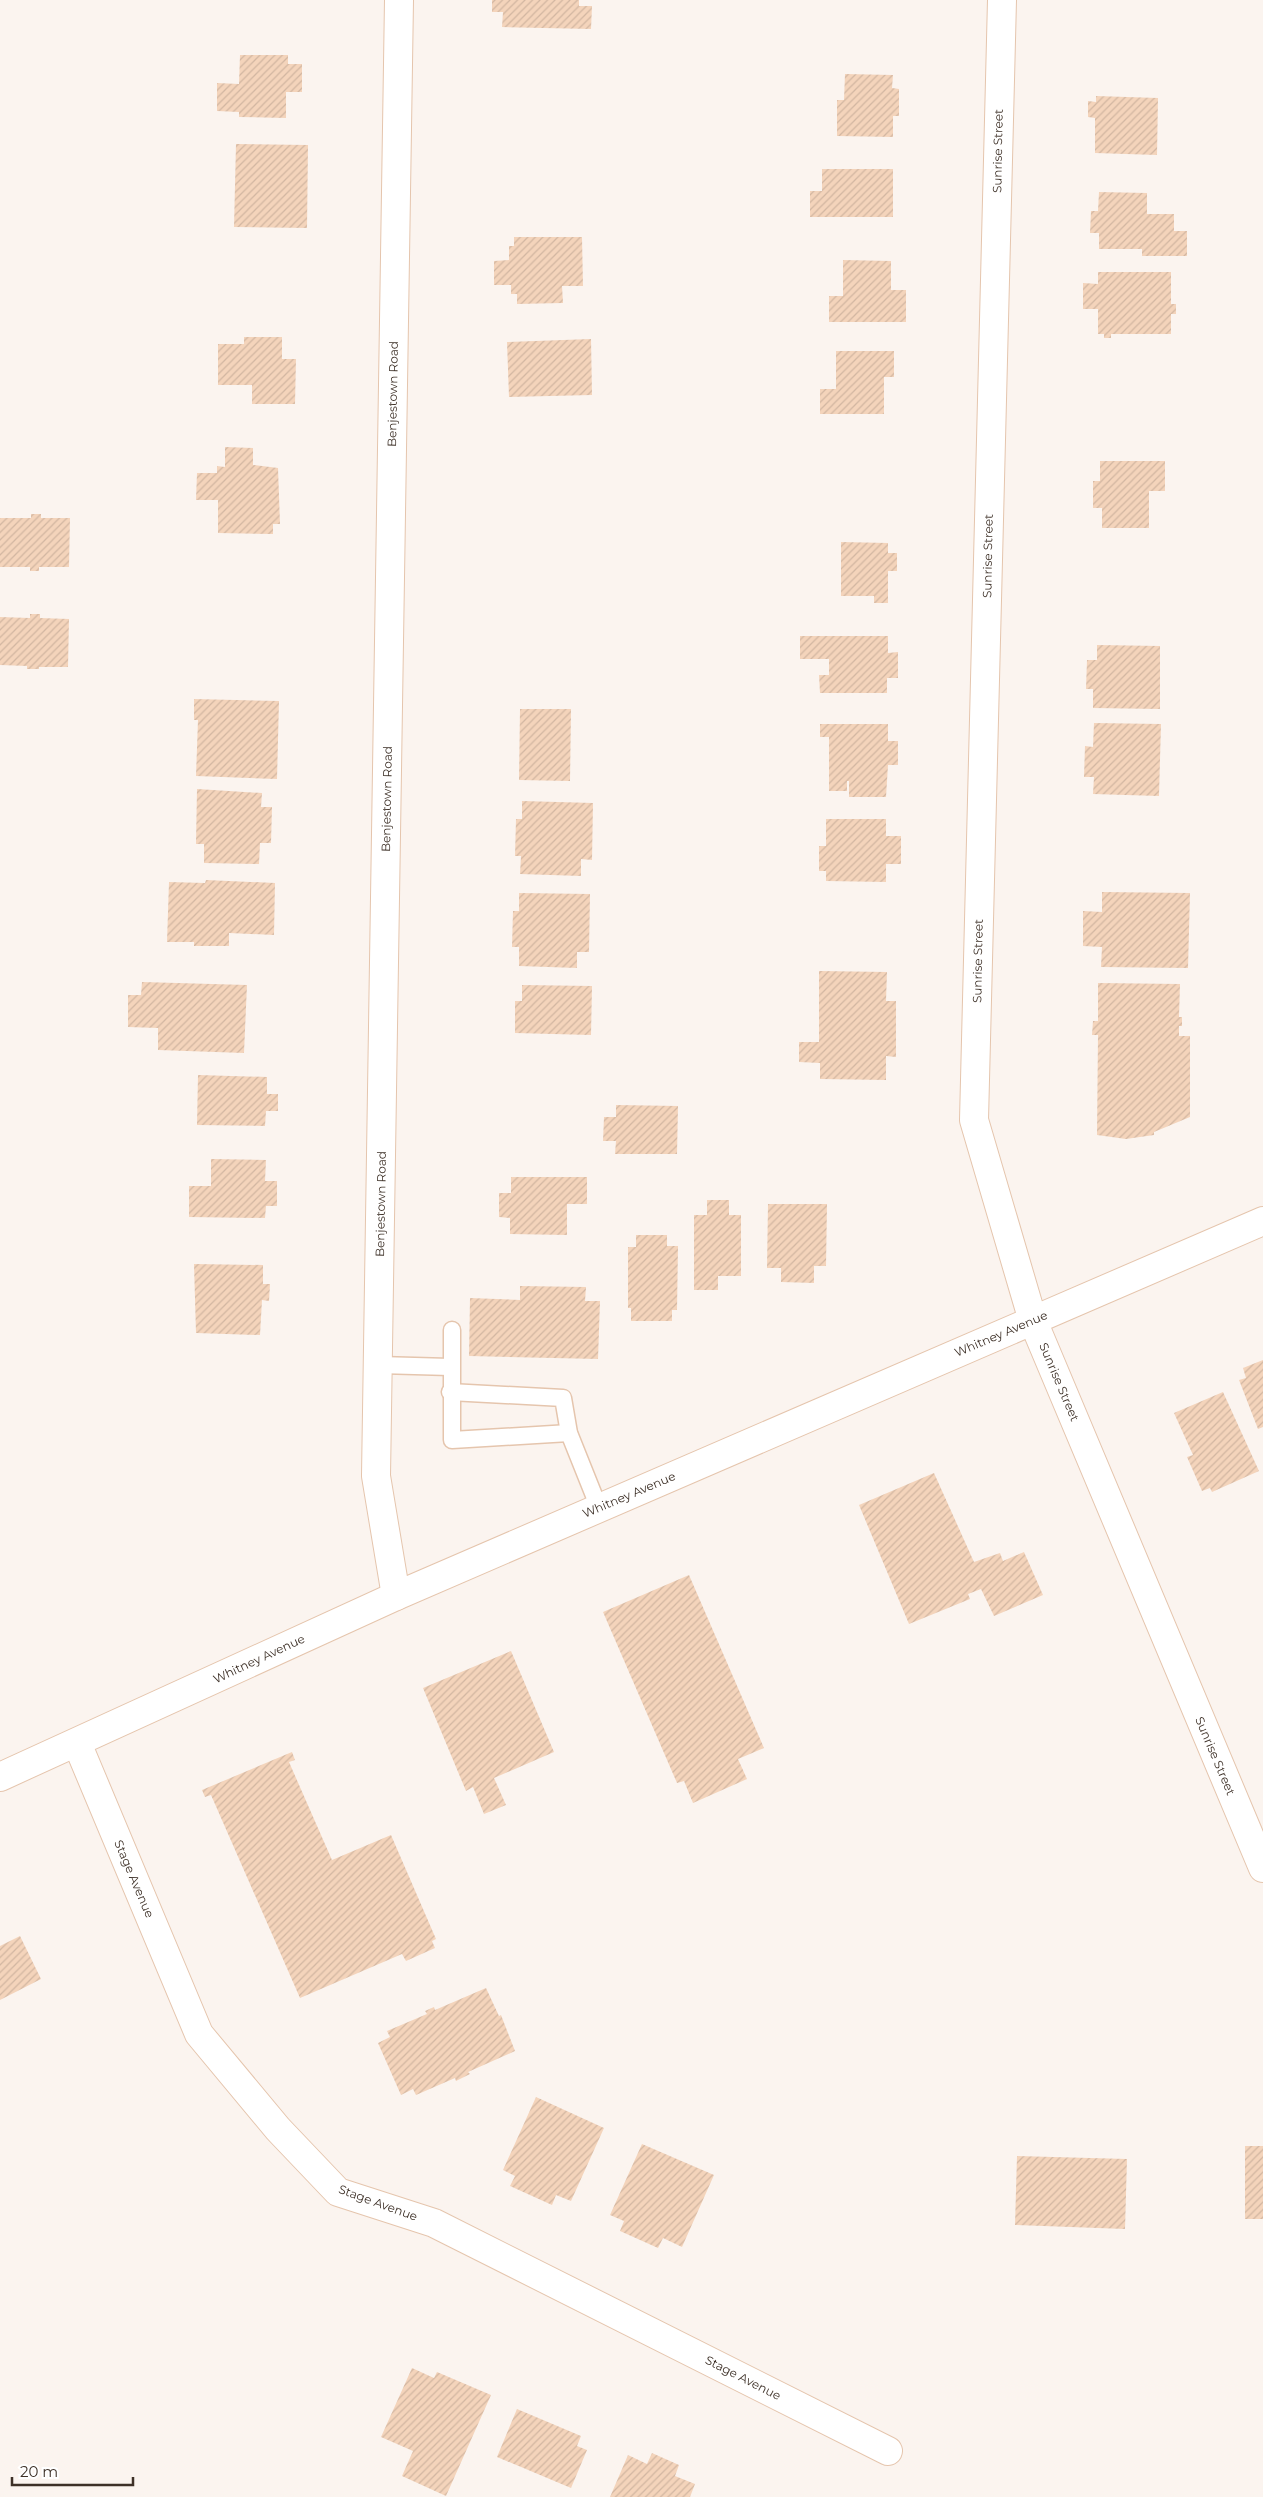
<svg xmlns="http://www.w3.org/2000/svg" width="1263" height="2497" font-family="Montserrat,sans-serif">
<style>
.building{fill:url(#building-hatch)}
.lines{fill:none;stroke-linecap:round;stroke-linejoin:round}
.lane-casing{stroke:#e5c5ad;stroke-width:19}
.street-casing{stroke:#e5c5ad;stroke-width:30}
.secondary-casing{stroke:#e5c5ad;stroke-width:30}
.lane{stroke:#fff;stroke-width:16}
.street{stroke:#fff;stroke-width:28}
.secondary{stroke:#fff;stroke-width:28}
.labels{text-anchor:middle;stroke-width:4.5;stroke-linejoin:round;paint-order:stroke}
.street-label{font-size:12px;fill:#3d3027;stroke:#fff}
</style>
<defs>
<pattern id="building-hatch" width="6" height="6" patternUnits="userSpaceOnUse" patternTransform="scale(1.25)"><rect width="6" height="6" fill="#f4d4bb"/><path d="M-1 1l2-2M0 6l6-6M5 7l2-2" fill="none" stroke="#d2b6a1"/></pattern>
</defs>
<rect width="100%" height="100%" fill="#fbf4ef"/>
<g class="building">
<path d="M 492,0 L 579,0 L 579,6 L 592,6 L 591,29 L 502,27 L 503,12 L 492,12 Z"/>
<path d="M 240,55 L 288,55 L 288,64 L 302,64 L 302,92 L 286,92 L 286,118 L 239,117 L 239,112 L 217,111 L 217,83 L 239,84 Z"/>
<path d="M 845,74 L 893,75 L 892,88 L 899,89 L 899,116 L 893,116 L 893,137 L 837,136 L 837,100 L 844,100 Z"/>
<path d="M 1096,96 L 1158,98 L 1157,155 L 1095,153 L 1095,118 L 1088,117 L 1088,101 L 1096,102 Z"/>
<path d="M 236,144 L 308,145 L 307,228 L 234,227 Z"/>
<path d="M 822,169 L 893,169 L 893,217 L 810,217 L 810,191 L 822,191 Z"/>
<path d="M 1099,192 L 1147,193 L 1147,214 L 1174,214 L 1174,231 L 1187,231 L 1187,256 L 1142,256 L 1142,249 L 1099,249 L 1099,233 L 1090,233 L 1091,211 L 1098,211 Z"/>
<path d="M 514,237 L 582,237 L 583,286 L 562,286 L 563,303 L 517,304 L 517,294 L 511,294 L 511,285 L 494,285 L 494,261 L 509,260 L 509,246 L 514,246 Z"/>
<path d="M 843,260 L 891,261 L 891,290 L 906,290 L 906,322 L 829,322 L 829,296 L 843,296 Z"/>
<path d="M 1098,272 L 1171,272 L 1171,304 L 1176,304 L 1176,314 L 1171,314 L 1171,334 L 1111,334 L 1111,338 L 1104,338 L 1104,334 L 1098,334 L 1098,309 L 1083,309 L 1083,283 L 1098,284 Z"/>
<path d="M 244,337 L 282,337 L 282,359 L 296,359 L 295,404 L 252,404 L 252,385 L 218,385 L 218,344 L 244,344 Z"/>
<path d="M 591,339 L 592,395 L 509,397 L 507,342 Z"/>
<path d="M 836,351 L 894,351 L 894,377 L 884,377 L 884,414 L 820,414 L 820,389 L 836,389 Z"/>
<path d="M 225,447 L 253,448 L 253,465 L 278,468 L 280,524 L 273,524 L 273,534 L 218,533 L 218,500 L 196,500 L 197,473 L 217,473 L 217,466 L 225,467 Z"/>
<path d="M 1100,461 L 1165,461 L 1165,491 L 1149,491 L 1149,528 L 1102,528 L 1102,508 L 1093,508 L 1093,481 L 1100,481 Z"/>
<path d="M 31,514 L 41,514 L 41,518 L 70,518 L 69,567 L 39,567 L 39,571 L 30,571 L 30,567 L 0,567 L 0,518 L 31,518 Z"/>
<path d="M 841,542 L 888,543 L 888,553 L 897,553 L 897,571 L 888,571 L 888,603 L 874,603 L 874,596 L 841,596 Z"/>
<path d="M 30,614 L 40,614 L 40,618 L 69,619 L 68,667 L 39,667 L 39,669 L 27,669 L 27,666 L 0,665 L 0,617 L 30,618 Z"/>
<path d="M 800,636 L 888,636 L 888,653 L 898,652 L 898,678 L 887,678 L 887,693 L 820,693 L 819,675 L 829,675 L 829,659 L 800,659 Z"/>
<path d="M 1097,645 L 1160,646 L 1160,709 L 1093,708 L 1093,689 L 1086,689 L 1087,660 L 1097,660 Z"/>
<path d="M 194,699 L 279,701 L 277,779 L 196,776 L 198,720 L 194,720 Z"/>
<path d="M 520,709 L 571,709 L 570,781 L 519,780 Z"/>
<path d="M 1094,723 L 1161,724 L 1159,796 L 1093,794 L 1094,777 L 1084,777 L 1085,746 L 1093,747 Z"/>
<path d="M 820,724 L 888,724 L 888,741 L 898,741 L 898,765 L 888,765 L 886,797 L 849,797 L 849,781 L 847,781 L 847,791 L 829,791 L 829,737 L 820,737 Z"/>
<path d="M 197,789 L 262,793 L 261,807 L 272,807 L 271,843 L 260,843 L 259,864 L 204,863 L 204,844 L 196,844 Z"/>
<path d="M 522,801 L 593,803 L 592,860 L 581,859 L 581,876 L 520,874 L 521,856 L 515,856 L 516,819 L 522,819 Z"/>
<path d="M 826,819 L 886,819 L 886,836 L 901,836 L 901,864 L 886,864 L 886,882 L 826,881 L 826,871 L 819,871 L 819,846 L 826,846 Z"/>
<path d="M 206,880 L 275,883 L 274,935 L 229,933 L 229,946 L 194,946 L 194,942 L 167,942 L 169,882 L 205,883 Z"/>
<path d="M 1102,892 L 1190,893 L 1188,968 L 1101,967 L 1102,947 L 1083,946 L 1083,911 L 1102,912 Z"/>
<path d="M 519,893 L 590,894 L 589,952 L 577,952 L 577,968 L 519,966 L 519,947 L 512,947 L 513,911 L 519,911 Z"/>
<path d="M 819,971 L 887,972 L 886,1001 L 896,1001 L 896,1057 L 886,1056 L 886,1080 L 820,1079 L 820,1063 L 799,1062 L 799,1042 L 819,1042 Z"/>
<path d="M 142,982 L 247,985 L 244,1053 L 158,1050 L 158,1028 L 128,1027 L 128,995 L 141,995 Z"/>
<path d="M 1098,983 L 1180,984 L 1179,1017 L 1182,1017 L 1182,1026 L 1179,1026 L 1179,1036 L 1190,1036 L 1190,1117 L 1154,1132 L 1154,1135 L 1126,1139 L 1097,1135 L 1098,1035 L 1092,1035 L 1093,1021 L 1098,1021 Z"/>
<path d="M 522,985 L 592,986 L 591,1035 L 515,1033 L 515,1001 L 522,1001 Z"/>
<path d="M 198,1075 L 267,1077 L 267,1094 L 278,1094 L 278,1111 L 266,1111 L 265,1126 L 197,1125 Z"/>
<path d="M 616,1105 L 678,1106 L 677,1154 L 615,1154 L 616,1141 L 603,1141 L 604,1117 L 616,1117 Z"/>
<path d="M 211,1159 L 266,1160 L 265,1181 L 277,1181 L 277,1206 L 266,1206 L 265,1218 L 189,1217 L 189,1186 L 211,1186 Z"/>
<path d="M 511,1177 L 587,1177 L 587,1204 L 567,1204 L 567,1235 L 510,1234 L 510,1218 L 499,1217 L 499,1193 L 511,1193 Z"/>
<path d="M 707,1200 L 729,1200 L 729,1215 L 741,1215 L 741,1276 L 718,1276 L 718,1290 L 694,1290 L 694,1215 L 707,1215 Z"/>
<path d="M 768,1204 L 827,1204 L 826,1266 L 814,1266 L 814,1283 L 781,1282 L 781,1268 L 767,1268 Z"/>
<path d="M 636,1235 L 667,1235 L 667,1246 L 678,1246 L 677,1310 L 672,1310 L 672,1321 L 631,1321 L 631,1308 L 628,1308 L 628,1247 L 636,1247 Z"/>
<path d="M 194,1264 L 263,1265 L 263,1284 L 270,1284 L 269,1301 L 262,1300 L 260,1335 L 196,1333 Z"/>
<path d="M 520,1286 L 586,1287 L 585,1301 L 600,1301 L 598,1359 L 469,1356 L 470,1298 L 520,1300 Z"/>
<path d="M 1263,1360 L 1263,1427 L 1258,1429 L 1239,1380 L 1246,1378 L 1243,1368 Z"/>
<path d="M 1223,1392 L 1259,1471 L 1212,1492 L 1210,1488 L 1202,1491 L 1187,1457 L 1193,1455 L 1174,1413 Z"/>
<path d="M 934,1473 L 974,1562 L 1000,1553 L 1003,1561 L 1024,1552 L 1043,1595 L 994,1616 L 981,1589 L 968,1594 L 970,1599 L 909,1624 L 859,1505 Z"/>
<path d="M 689,1575 L 764,1748 L 738,1759 L 747,1779 L 693,1803 L 684,1781 L 677,1783 L 603,1612 Z"/>
<path d="M 511,1651 L 554,1752 L 494,1778 L 506,1805 L 484,1814 L 473,1787 L 466,1791 L 423,1688 Z"/>
<path d="M 292,1752 L 295,1760 L 289,1762 L 332,1860 L 391,1835 L 436,1939 L 432,1941 L 435,1948 L 406,1961 L 402,1954 L 300,1998 L 211,1795 L 205,1797 L 202,1790 Z"/>
<path d="M 20,1936 L 41,1979 L 0,2000 L 0,1946 Z"/>
<path d="M 486,1988 L 499,2016 L 501,2015 L 515,2051 L 468,2072 L 470,2074 L 456,2081 L 455,2078 L 416,2095 L 413,2089 L 401,2095 L 378,2043 L 390,2037 L 387,2031 L 427,2014 L 425,2011 L 434,2007 L 435,2010 Z"/>
<path d="M 536,2097 L 604,2128 L 571,2201 L 556,2195 L 552,2205 L 510,2186 L 515,2176 L 503,2170 Z"/>
<path d="M 642,2144 L 714,2175 L 682,2247 L 663,2238 L 658,2248 L 620,2231 L 624,2221 L 610,2215 Z"/>
<rect x="1245" y="2146" width="18" height="73"/>
<path d="M 1017,2156 L 1127,2159 L 1125,2229 L 1015,2225 Z"/>
<path d="M 412,2368 L 434,2378 L 437,2372 L 491,2395 L 446,2496 L 402,2476 L 413,2451 L 381,2437 Z"/>
<path d="M 517,2409 L 581,2436 L 577,2446 L 587,2450 L 571,2488 L 497,2457 Z"/>
<path d="M 652,2453 L 679,2465 L 675,2476 L 695,2484 L 690,2497 L 610,2497 L 628,2455 L 647,2464 Z"/>
</g>
<g class="lines">
<g class="lane-casing">
<g id="lane">
<path d="M 452,1330 L 452,1440 L 569,1433"/>
<path d="M 379,1365 L 450,1367"/>
<path d="M 450,1392 L 563,1398 L 569,1433 L 599,1508"/>
</g>
</g>
<g class="street-casing">
<g id="street">
<path d="M 1002,0 L 974,1120 L 1033,1321 L 1263,1868"/>
<path d="M 396,1596 L 376,1476 L 399,0"/>
<path d="M 77,1743 L 199,2034 L 278,2129 L 338,2192 L 434,2223 L 888,2451"/>
</g>
</g>
<g class="secondary-casing">
<path id="secondary" d="M 0,1777 L 396,1596 L 1263,1221"/>
</g>
<use href="#lane" class="lane"/>
<use href="#street" class="street"/>
<use href="#secondary" class="secondary"/>
</g>
<g class="labels">
<g class="street-label">
<text transform="translate(998 151) rotate(-89)" y="4">Sunrise Street</text>
<text transform="translate(393 394) rotate(-89)" y="4">Benjestown Road</text>
<text transform="translate(988 556) rotate(-89)" y="4">Sunrise Street</text>
<text transform="translate(387 799) rotate(-89)" y="4">Benjestown Road</text>
<text transform="translate(978 961) rotate(-89)" y="4">Sunrise Street</text>
<text transform="translate(381 1204) rotate(-89)" y="4">Benjestown Road</text>
<text transform="translate(1001 1334) rotate(-23)" y="4">Whitney Avenue</text>
<text transform="translate(1059 1382) rotate(67)" y="4">Sunrise Street</text>
<text transform="translate(629 1495) rotate(-23)" y="4">Whitney Avenue</text>
<text transform="translate(259 1659) rotate(-25)" y="4">Whitney Avenue</text>
<text transform="translate(1215 1756) rotate(67)" y="4">Sunrise Street</text>
<text transform="translate(134 1879) rotate(67)" y="4">Stage Avenue</text>
<text transform="translate(378 2203) rotate(20)" y="4">Stage Avenue</text>
<text transform="translate(743 2378) rotate(27)" y="4">Stage Avenue</text>
</g>
</g>
<path d="M12 2477v8h121v-8" fill="none" stroke="#3d3027" stroke-width="2.5"/>
<text x="20" y="2477" font-size="15" fill="#3d3027" stroke="#ffffff" stroke-width="4" paint-order="stroke">20 m</text>
</svg>
